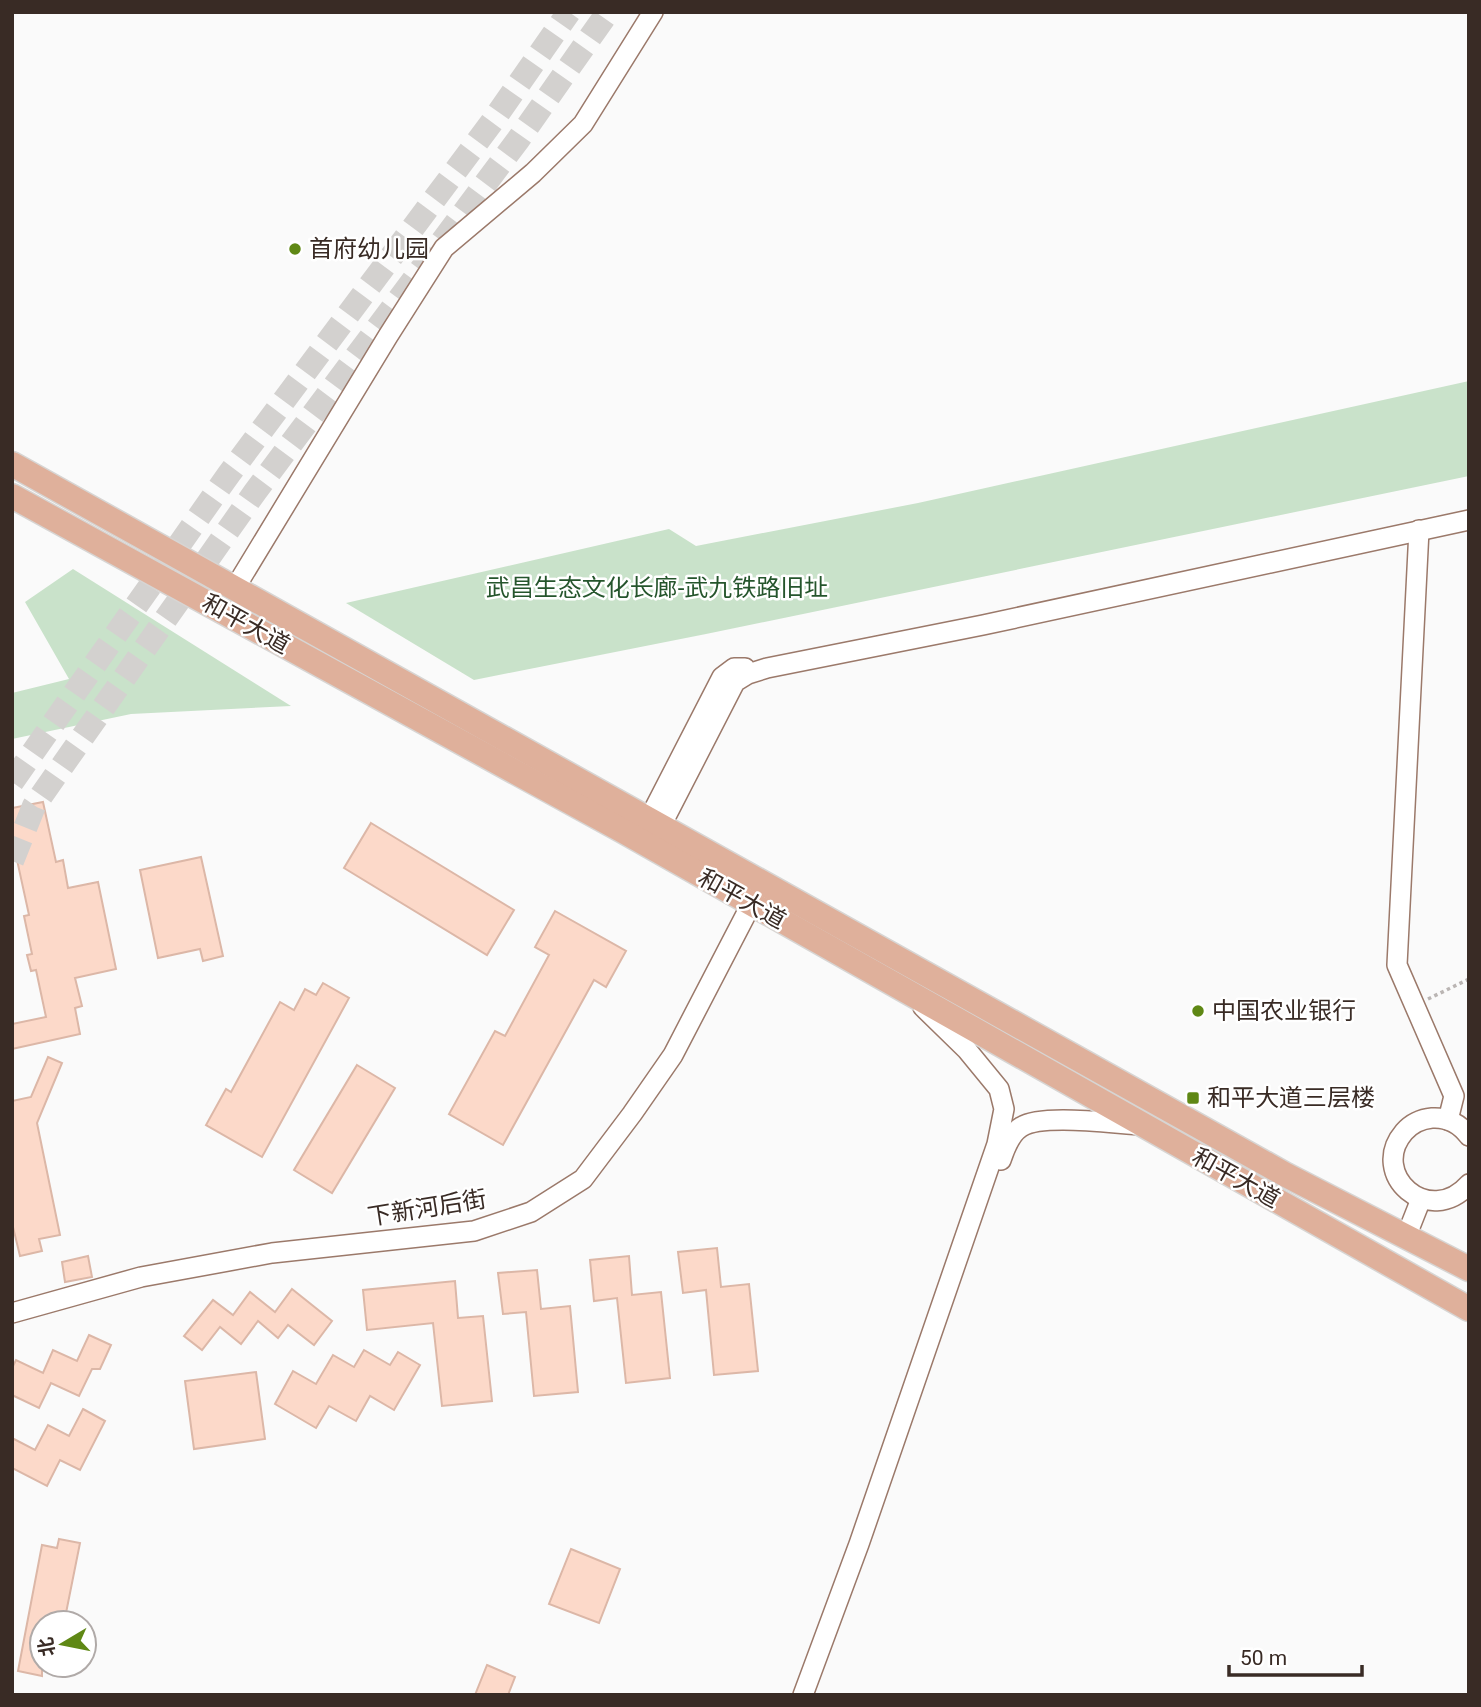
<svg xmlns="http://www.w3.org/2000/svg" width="1481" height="1707" font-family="Roboto,'Noto Sans SC',sans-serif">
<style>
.green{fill:#c9e2ca}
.building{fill:#fcd9c9;stroke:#dcb7a7;stroke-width:2}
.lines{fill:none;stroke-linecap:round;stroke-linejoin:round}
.major-tunnel{stroke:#d3d1cf;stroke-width:24;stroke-dasharray:24 12;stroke-linecap:butt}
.minor-casing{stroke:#9b796a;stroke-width:22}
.major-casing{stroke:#d7d5d3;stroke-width:27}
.path{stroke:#bab5b3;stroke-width:3.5;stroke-dasharray:3.5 3.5;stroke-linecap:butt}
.minor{stroke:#fff;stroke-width:19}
.major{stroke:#dfb09b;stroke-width:24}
.poi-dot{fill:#5f8815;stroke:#fff;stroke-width:2.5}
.labels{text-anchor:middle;stroke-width:5;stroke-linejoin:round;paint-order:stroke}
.poi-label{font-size:24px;fill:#392b25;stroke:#fff;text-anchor:start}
.park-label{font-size:24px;fill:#25552c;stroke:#fff}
.street-label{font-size:24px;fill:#392b25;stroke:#fff}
</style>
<rect width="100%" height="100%" fill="#fafafa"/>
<g class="green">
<path d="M 1469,381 L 1469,476 L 706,634 L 474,680 L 346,603 L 669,529 L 696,546 L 918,503 Z"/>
<path d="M 73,569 L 291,706 L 131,714 L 12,739 L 12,693 L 69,679 L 25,602 Z"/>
</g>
<g class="building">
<path d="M 43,802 L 56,862 L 63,860 L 68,888 L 98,882 L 116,969 L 75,978 L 82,1006 L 75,1008 L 80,1034 L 12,1049 L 12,1024 L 46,1017 L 36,970 L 31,971 L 27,955 L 32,954 L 24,916 L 29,915 L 12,837 L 12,808 Z"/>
<path d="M 371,823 L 514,910 L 487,955 L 344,868 Z"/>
<path d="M 201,857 L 223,956 L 203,961 L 200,949 L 158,958 L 140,870 Z"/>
<path d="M 555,911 L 626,951 L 606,987 L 594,980 L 503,1145 L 449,1114 L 495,1031 L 505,1036 L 549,955 L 535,947 Z"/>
<path d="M 323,983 L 349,998 L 262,1157 L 206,1125 L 226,1089 L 231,1092 L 280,1002 L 294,1010 L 305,989 L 316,995 Z"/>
<path d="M 48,1057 L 62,1063 L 37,1123 L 60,1235 L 39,1239 L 42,1251 L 20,1256 L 12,1223 L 12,1101 L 31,1097 Z"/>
<path d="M 357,1065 L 395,1088 L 332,1193 L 294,1170 Z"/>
<path d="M 717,1248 L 721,1287 L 749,1284 L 758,1371 L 714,1375 L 706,1290 L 683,1293 L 678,1252 Z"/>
<path d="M 88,1256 L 92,1277 L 65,1282 L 62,1262 Z"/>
<path d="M 629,1256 L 632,1295 L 661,1292 L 670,1378 L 626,1383 L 617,1298 L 594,1301 L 590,1260 Z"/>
<path d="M 537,1270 L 541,1309 L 570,1306 L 578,1392 L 534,1396 L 526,1312 L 503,1314 L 498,1273 Z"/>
<path d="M 455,1281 L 458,1318 L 483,1316 L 492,1401 L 442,1406 L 433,1323 L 367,1330 L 363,1290 Z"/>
<path d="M 292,1289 L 332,1321 L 314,1345 L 288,1325 L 278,1338 L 258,1321 L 241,1344 L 220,1327 L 202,1350 L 184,1336 L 213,1300 L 233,1315 L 250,1292 L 275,1312 Z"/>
<path d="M 89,1335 L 111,1345 L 100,1369 L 92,1369 L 79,1396 L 51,1383 L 39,1408 L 12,1395 L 12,1368 L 16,1360 L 43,1373 L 53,1350 L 77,1361 Z"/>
<path d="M 364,1350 L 390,1365 L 398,1352 L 420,1365 L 394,1410 L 370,1396 L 356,1421 L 329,1406 L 316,1428 L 275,1404 L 293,1371 L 316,1384 L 333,1355 L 354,1367 Z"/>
<path d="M 256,1372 L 265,1439 L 194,1449 L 185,1381 Z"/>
<path d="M 83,1409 L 105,1421 L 80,1470 L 60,1460 L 47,1486 L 12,1468 L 12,1438 L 35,1450 L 48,1425 L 69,1436 Z"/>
<path d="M 59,1539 L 80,1543 L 64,1623 L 42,1623 L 42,1676 L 18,1671 L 42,1545 L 57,1548 Z"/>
<path d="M 571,1549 L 620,1569 L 599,1623 L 549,1604 Z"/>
<path d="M 487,1665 L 515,1677 L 508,1695 L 475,1695 Z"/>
</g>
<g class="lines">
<g class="major-tunnel">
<path d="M 12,782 L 229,474 L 492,122 L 569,12"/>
<path d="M 12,861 L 34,806 L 255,492 L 518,140 L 608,12"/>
</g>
<g class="minor-casing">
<g id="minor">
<path d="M 1419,530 L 1397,965 L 1454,1096 L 1448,1120"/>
<path d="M 235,588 L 388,336 L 444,248 L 533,173 L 583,124 L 653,12"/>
<path d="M 649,819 L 722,677 L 734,668 L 745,668"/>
<path d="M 661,826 L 735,682 L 748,674 L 767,668 L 983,625 L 1469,520"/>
<path d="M 1469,1136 C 1460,1124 1447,1117 1432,1118 C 1421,1119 1411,1124 1404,1132 C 1368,1174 1429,1229 1469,1184"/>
<path d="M 1001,1160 C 1005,1148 1011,1133 1021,1127 C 1042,1113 1116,1124 1143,1125"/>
<path d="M 1406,1237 L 1421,1199"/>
<path d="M 12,1313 L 141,1277 L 272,1253 L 474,1231 L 531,1212 L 583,1179 L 632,1114 L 673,1055 L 757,893"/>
<path d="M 803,1695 L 859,1544 L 997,1144 L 1004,1109 L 999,1089 L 967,1050 L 923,1007"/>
</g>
</g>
<g class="major-casing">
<g id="major">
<path d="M 12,464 L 1286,1175 L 1469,1269"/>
<path d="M 12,496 L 623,831 L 1469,1309"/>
</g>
</g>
<path class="path" d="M 1428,999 L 1469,979"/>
<use href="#minor" class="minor"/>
<use href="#major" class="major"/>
</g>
<g class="poi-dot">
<circle cx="295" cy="249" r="7"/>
<circle cx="1198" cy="1011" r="7"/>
<rect x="1186" y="1091" width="14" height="14" rx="3.5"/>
</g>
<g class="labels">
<g class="poi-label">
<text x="309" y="257">首府幼儿园</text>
<text x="1212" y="1019">中国农业银行</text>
<text x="1207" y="1106">和平大道三层楼</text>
</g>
<g class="park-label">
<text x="657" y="596">武昌生态文化长廊-武九铁路旧址</text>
</g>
<g class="street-label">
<text transform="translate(246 624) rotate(29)" y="8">和平大道</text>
<text transform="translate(742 899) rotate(29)" y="8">和平大道</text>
<text transform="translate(1236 1178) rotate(29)" y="8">和平大道</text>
<text transform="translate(427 1208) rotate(-9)" y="8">下新河后街</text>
</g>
</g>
<rect width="1481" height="1707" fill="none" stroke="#392b25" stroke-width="28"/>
<g transform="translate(63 1644) rotate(260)"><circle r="33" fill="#ffffff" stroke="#b0aaa8" stroke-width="2"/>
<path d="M0-5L12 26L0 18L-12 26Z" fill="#5f8815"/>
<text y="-10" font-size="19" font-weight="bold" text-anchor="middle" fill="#392b25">北</text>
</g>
<path d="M1229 1665v10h133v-10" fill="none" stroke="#392b25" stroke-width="3.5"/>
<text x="1240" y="1665" font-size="21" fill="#392b25" stroke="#ffffff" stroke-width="5" paint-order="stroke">50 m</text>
</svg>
